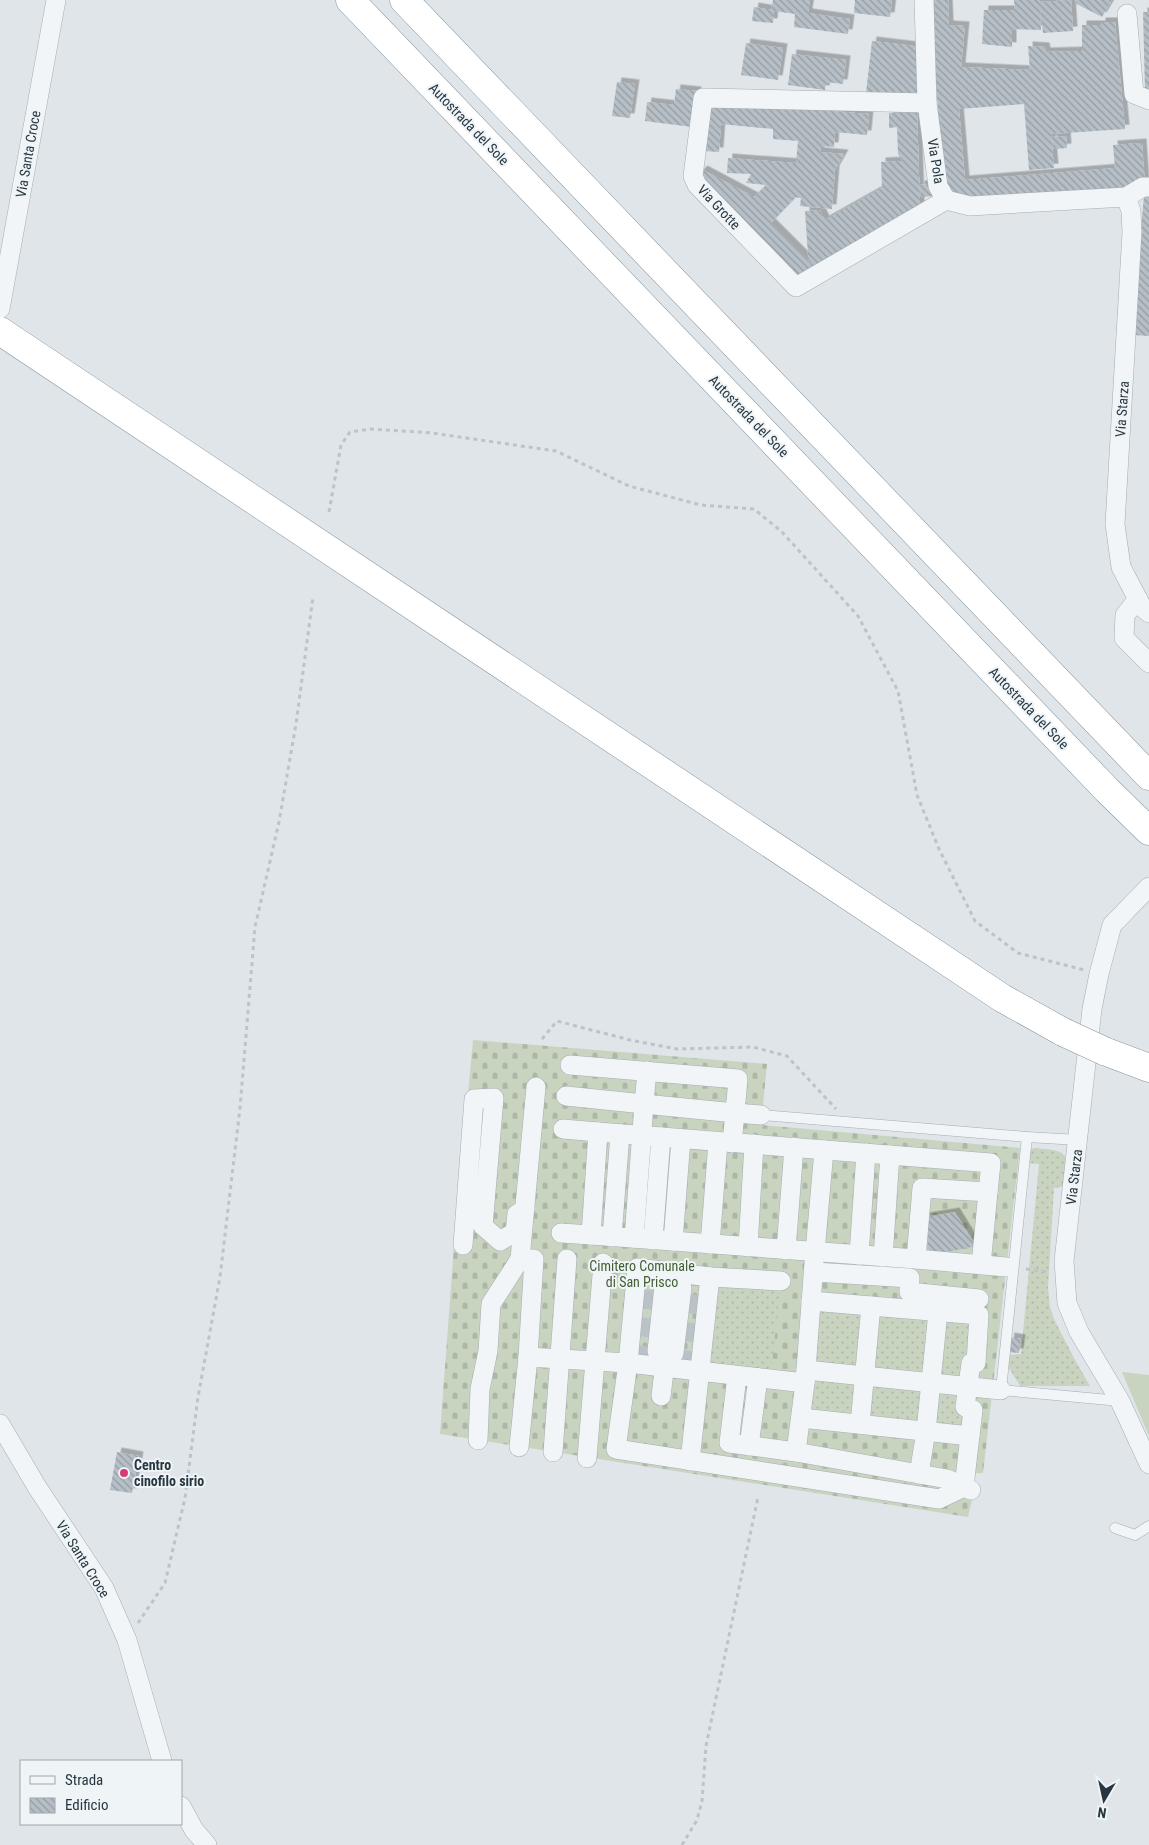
<svg xmlns="http://www.w3.org/2000/svg" width="1149" height="1845" font-family="'Roboto Condensed',sans-serif">
<style>
.grass{fill:#c9d4c0}
.cemetery{fill:url(#cemetery-stones)}
.garden{fill:url(#garden-dots)}
.building{fill:url(#building-back-hatch);filter:url(#shadow)}
.lines{fill:none;stroke-linecap:round;stroke-linejoin:round}
.street-tunnel{stroke:#bac2c7;stroke-width:19;stroke-dasharray:19 9;stroke-linecap:butt}
.lane-casing{stroke:#a4adb3;stroke-width:11}
.street-casing{stroke:#a4adb3;stroke-width:20}
.highway-casing{stroke:#8596a1;stroke-width:29}
.path{stroke:#bdc3c8;stroke-width:3;stroke-dasharray:4 4;stroke-linecap:butt}
.lane{stroke:#f2f5f7;stroke-width:10}
.street{stroke:#f2f5f7;stroke-width:19}
.highway{stroke:#fff;stroke-width:28}
.highway-bridge-casing{stroke:#8596a1;stroke-width:29;stroke-linecap:butt}
.highway-bridge{stroke:#fff;stroke-width:28}
.poi-dot{fill:#d63c72;stroke:#eff4f7;stroke-width:2}
.labels{text-anchor:middle;stroke-width:4;stroke-linejoin:round;paint-order:stroke}
.street-label{font-size:14px;fill:#273641;stroke:#eff4f7}
.park-label{font-size:14px;fill:#445e33;stroke:#eff4f7}
.poi-label{font-size:14px;font-weight:bold;fill:#273641;stroke:#eff4f7;text-anchor:start}
</style>
<defs>
<pattern id="cemetery-stones" width="16" height="16" patternUnits="userSpaceOnUse" patternTransform="scale(1.25)"><rect width="16" height="16" fill="#c9d4c0"/><path d="M2 7V4a2 2 0 0 1 4 0v3zM10 15v-3a2 2 0 0 1 4 0v3z" fill="#adb7a6"/></pattern>
<pattern id="garden-dots" width="8" height="8" patternUnits="userSpaceOnUse" patternTransform="scale(1.25)"><rect width="8" height="8" fill="#c9d4c0"/><path d="M2 2h.1M6 6h.1" fill="none" stroke="#adb7a6" stroke-width="1.8" stroke-linecap="round"/></pattern>
<pattern id="building-back-hatch" width="6" height="6" patternUnits="userSpaceOnUse" patternTransform="scale(1.25)"><rect width="6" height="6" fill="#b6bfc6"/><path d="M-1 5l2 2M0 0l6 6M5-1l2 2" fill="none" stroke="#949ca2"/></pattern>
<filter id="shadow"><feDropShadow dx="4.5" dy="-4.5" stdDeviation="0" flood-color="#0004"/></filter>
</defs>
<rect width="100%" height="100%" fill="#dfe5e9"/>
<path class="grass" d="M 1122,1372 L 1149,1375 L 1149,1436 Z"/>
<path class="cemetery" d="M 473,1040 L 767,1064 L 761,1125 L 1020,1148 L 983,1473 L 975,1473 L 974,1491 L 968,1517 L 440,1434 L 454,1246 Z"/>
<g class="garden">
<path d="M 1034,1148 C 1069,1151 1068,1151 1067,1186 L 1054,1188 L 1048,1287 L 1050,1307 L 1054,1319 L 1074,1358 L 1090,1386 L 1020,1386 L 1009,1368 L 1009,1355 L 1021,1354 L 1039,1164 L 1027,1163 L 1028,1151 Z"/>
<path d="M 710,1277 L 781,1281 L 770,1380 L 700,1371 Z"/>
<path d="M 811,1301 L 979,1315 L 970,1436 L 801,1418 Z"/>
</g>
<g class="building">
<path d="M 773,0 L 810,0 L 808,13 L 850,19 L 848,34 L 794,27 L 795,14 L 774,11 L 773,23 L 752,21 L 754,7 L 771,10 Z"/>
<path d="M 855,0 L 892,0 L 890,17 L 854,13 Z"/>
<path d="M 930,0 L 948,0 L 949,25 L 965,26 L 961,67 L 1030,70 L 1028,46 L 1045,47 L 1046,52 L 1082,51 L 1082,25 L 1101,25 L 1101,22 L 1115,22 L 1125,129 L 1051,134 L 1054,168 L 1029,170 L 1024,104 L 959,109 L 965,180 L 1115,168 L 1113,145 L 1142,143 L 1145,186 L 972,200 L 963,198 L 952,191 L 943,180 Z"/>
<path d="M 1014,0 L 1040,0 L 1040,2 L 1071,0 L 1073,31 L 1043,33 L 1040,5 L 1041,30 L 1012,29 L 1012,47 L 982,44 L 984,10 L 1015,10 Z"/>
<path d="M 1076,0 L 1112,0 L 1102,17 L 1075,3 Z"/>
<path d="M 1143,12 L 1149,12 L 1149,91 L 1145,90 Z"/>
<path d="M 872,41 L 922,47 L 921,100 L 866,93 Z"/>
<path d="M 746,43 L 783,48 L 778,80 L 741,75 Z"/>
<path d="M 792,54 L 846,60 L 843,84 L 826,82 L 825,90 L 788,85 Z"/>
<path d="M 617,82 L 635,84 L 630,118 L 612,116 Z"/>
<path d="M 676,89 L 697,91 L 692,127 L 645,121 L 647,102 L 674,105 Z"/>
<path d="M 708,101 L 869,114 L 867,135 L 835,132 L 834,147 L 821,146 L 820,152 L 844,154 L 835,170 L 832,209 L 800,206 L 801,198 L 792,197 L 791,202 L 771,223 L 808,260 L 812,271 L 797,281 L 695,178 L 703,170 L 754,197 L 766,185 L 746,183 L 751,174 L 727,173 L 728,158 L 796,163 L 798,141 L 773,139 L 773,129 L 721,124 L 719,152 L 704,151 Z"/>
<path d="M 917,112 L 920,206 L 814,269 L 808,255 L 805,211 L 820,210 L 825,220 L 882,188 L 881,162 L 903,161 L 898,154 L 897,127 L 889,128 L 889,113 Z"/>
<path d="M 1066,136 L 1067,148 L 1053,149 L 1052,137 Z"/>
<path d="M 933,184 L 934,196 L 921,197 L 920,185 Z"/>
<path d="M 1144,195 L 1149,195 L 1149,336 L 1132,335 Z"/>
<path d="M 955,1212 L 976,1246 L 929,1256 L 925,1217 Z"/>
<path d="M 1010,1337 L 1021,1339 L 1019,1353 L 1008,1352 Z"/>
<path d="M 117,1452 L 139,1456 L 132,1493 L 110,1490 Z"/>
</g>
<g class="lines">
<g class="street-tunnel">
<path d="M 644,1365 L 655,1270"/>
<path d="M 683,1369 L 694,1275"/>
</g>
<g class="lane-casing">
<g id="lane">
<path d="M 761,1115 L 1027,1137 L 1079,1140"/>
<path d="M 1027,1137 L 1001,1390 L 1120,1401"/>
<path d="M 1115,1528 L 1135,1535 L 1149,1526"/>
</g>
</g>
<g class="street-casing">
<g id="street">
<path d="M 924,0 L 927,103 L 938,186 L 946,200 L 970,206 L 1126,197 L 1143,187 L 1149,187"/>
<path d="M 1127,14 L 1134,94 L 1149,100"/>
<path d="M 927,103 L 703,98 L 693,176 L 697,185 L 796,287 L 946,200"/>
<path d="M 1126,197 L 1131,211 L 1132,232 L 1115,524 L 1121,567 L 1142,607 L 1149,613"/>
<path d="M 0,309 L 56,0"/>
<path d="M 1138,599 L 1125,615 L 1124,638 L 1149,663"/>
<path d="M 1149,887 L 1112,925 L 1099,974 L 1092,1009 L 1064,1261 L 1067,1303 L 1079,1332 L 1120,1401 L 1149,1464"/>
<path d="M 570,1065 L 738,1079 L 735,1113 L 644,1104 L 634,1238"/>
<path d="M 566,1096 L 644,1104 L 647,1071"/>
<path d="M 563,1129 L 598,1132"/>
<path d="M 732,1143 L 735,1113 L 761,1115"/>
<path d="M 561,1233 L 591,1235"/>
<path d="M 612,1237 L 620,1134"/>
<path d="M 653,1240 L 661,1137"/>
<path d="M 673,1241 L 681,1139"/>
<path d="M 710,1244 L 718,1142"/>
<path d="M 463,1245 L 474,1099 L 494,1098 L 483,1226 L 500,1241 L 515,1232 L 517,1214 L 525,1209"/>
<path d="M 748,1247 L 754,1144"/>
<path d="M 786,1250 L 794,1147"/>
<path d="M 815,1252 L 824,1150"/>
<path d="M 859,1255 L 866,1153"/>
<path d="M 883,1257 L 890,1155"/>
<path d="M 916,1259 L 591,1235 L 598,1132 L 991,1163 L 988,1192"/>
<path d="M 981,1265 L 988,1192 L 922,1188 L 916,1259 L 1006,1267"/>
<path d="M 814,1272 L 910,1278 L 909,1292 L 979,1299"/>
<path d="M 781,1281 L 710,1277 L 637,1268 L 628,1363 L 805,1383 L 814,1263"/>
<path d="M 664,1286 L 682,1288 L 674,1353 L 657,1351 Z"/>
<path d="M 528,1357 L 534,1259 L 520,1259 L 536,1087"/>
<path d="M 806,1370 L 1001,1390"/>
<path d="M 737,1376 L 729,1443 L 796,1452"/>
<path d="M 805,1383 L 796,1452 L 947,1479 L 971,1490"/>
<path d="M 661,1396 L 666,1355"/>
<path d="M 801,1418 L 970,1436"/>
<path d="M 0,1424 L 37,1487 L 104,1588 L 127,1640 L 162,1761"/>
<path d="M 860,1424 L 871,1306"/>
<path d="M 478,1440 L 480,1389 L 488,1351 L 491,1304 L 520,1259"/>
<path d="M 749,1446 L 758,1378"/>
<path d="M 519,1447 L 528,1357 L 628,1363 L 616,1449 L 939,1499 L 964,1487 L 973,1410 L 965,1407 L 971,1363 L 976,1363 L 979,1315 L 811,1301"/>
<path d="M 553,1452 L 567,1259"/>
<path d="M 587,1458 L 603,1263"/>
<path d="M 690,1461 L 710,1277"/>
<path d="M 919,1474 L 926,1431 L 938,1312"/>
<path d="M 181,1806 L 194,1830 L 207,1845"/>
</g>
</g>
<g class="highway-casing">
<g id="highway">
<path d="M 350,0 L 1107,790 L 1149,831"/>
<path d="M 404,0 L 1149,776"/>
<path d="M 0,331 L 1002,998 L 1063,1032"/>
<path d="M 1104,1051 L 1149,1068"/>
</g>
</g>
<g class="path">
<path d="M 329,512 L 341,445 L 350,432 L 370,429 L 432,433 L 556,451 L 629,486 L 701,505 L 754,509 L 782,532 L 858,616 L 898,691 L 917,795 L 939,849 L 975,921 L 1018,953 L 1084,970"/>
<path d="M 542,1039 L 557,1021 L 630,1040 L 677,1049 L 753,1047 L 787,1056 L 836,1109"/>
<path d="M 1026,1269 L 1049,1272"/>
<path d="M 138,1623 L 165,1583 L 185,1498 L 198,1397 L 220,1277 L 240,1108 L 255,927 L 279,822 L 296,724 L 313,597"/>
<path d="M 682,1845 L 697,1820 L 702,1801 L 706,1746 L 758,1497"/>
</g>
<use href="#lane" class="lane"/>
<use href="#street" class="street"/>
<use href="#highway" class="highway"/>
<g class="highway-bridge-casing">
<path id="highway-bridge" d="M 1063,1032 L 1104,1051"/>
</g>
<use href="#highway-bridge" class="highway-bridge"/>
</g>
<circle class="poi-dot" cx="124" cy="1473" r="5"/>
<g class="labels">
<g class="street-label">
<text transform="translate(469 124) rotate(46)" y="5">Autostrada del Sole</text>
<text transform="translate(28 154) rotate(-80)" y="5">Via Santa Croce</text>
<text transform="translate(936 161) rotate(81)" y="5">Via Pola</text>
<text transform="translate(719 207) rotate(47)" y="5">Via Grotte</text>
<text transform="translate(1122 409) rotate(-86)" y="5">Via Starza</text>
<text transform="translate(749 416) rotate(46)" y="5">Autostrada del Sole</text>
<text transform="translate(1029 708) rotate(46)" y="5">Autostrada del Sole</text>
<text transform="translate(1074 1177) rotate(-83)" y="5">Via Starza</text>
<text transform="translate(83 1559) rotate(58)" y="5">Via Santa Croce</text>
</g>
<g class="park-label">
<text x="642" y="1271">Cimitero Comunale<tspan x="642" dy="16">di San Prisco</tspan></text>
</g>
<g class="poi-label">
<text x="134" y="1470">Centro<tspan x="134" dy="16">cinofilo sirio</tspan></text>
</g>
</g>
<rect x="20" y="1760" width="162" height="65" fill="#eff4f7" stroke="#9fa8ae"/>
<rect x="30" y="1776" width="25" height="8" fill="#f2f5f7" stroke="#9fa8ae"/>
<text x="65" y="1785" font-size="15" fill="#273641">Strada</text>
<rect x="30" y="1798" width="25" height="15" fill="url(#building-back-hatch)" stroke="#9fa8ae"/>
<text x="65" y="1810" font-size="15" fill="#273641">Edificio</text>
<g transform="translate(1104 1800) rotate(189)" stroke="#eff4f7" stroke-width="4" paint-order="stroke">
<path d="M0-4L9 19L0 12L-9 19Z" fill="#273641"/>
<text y="-8" font-size="14" font-weight="bold" text-anchor="middle" fill="#273641">N</text>
</g>
</svg>
